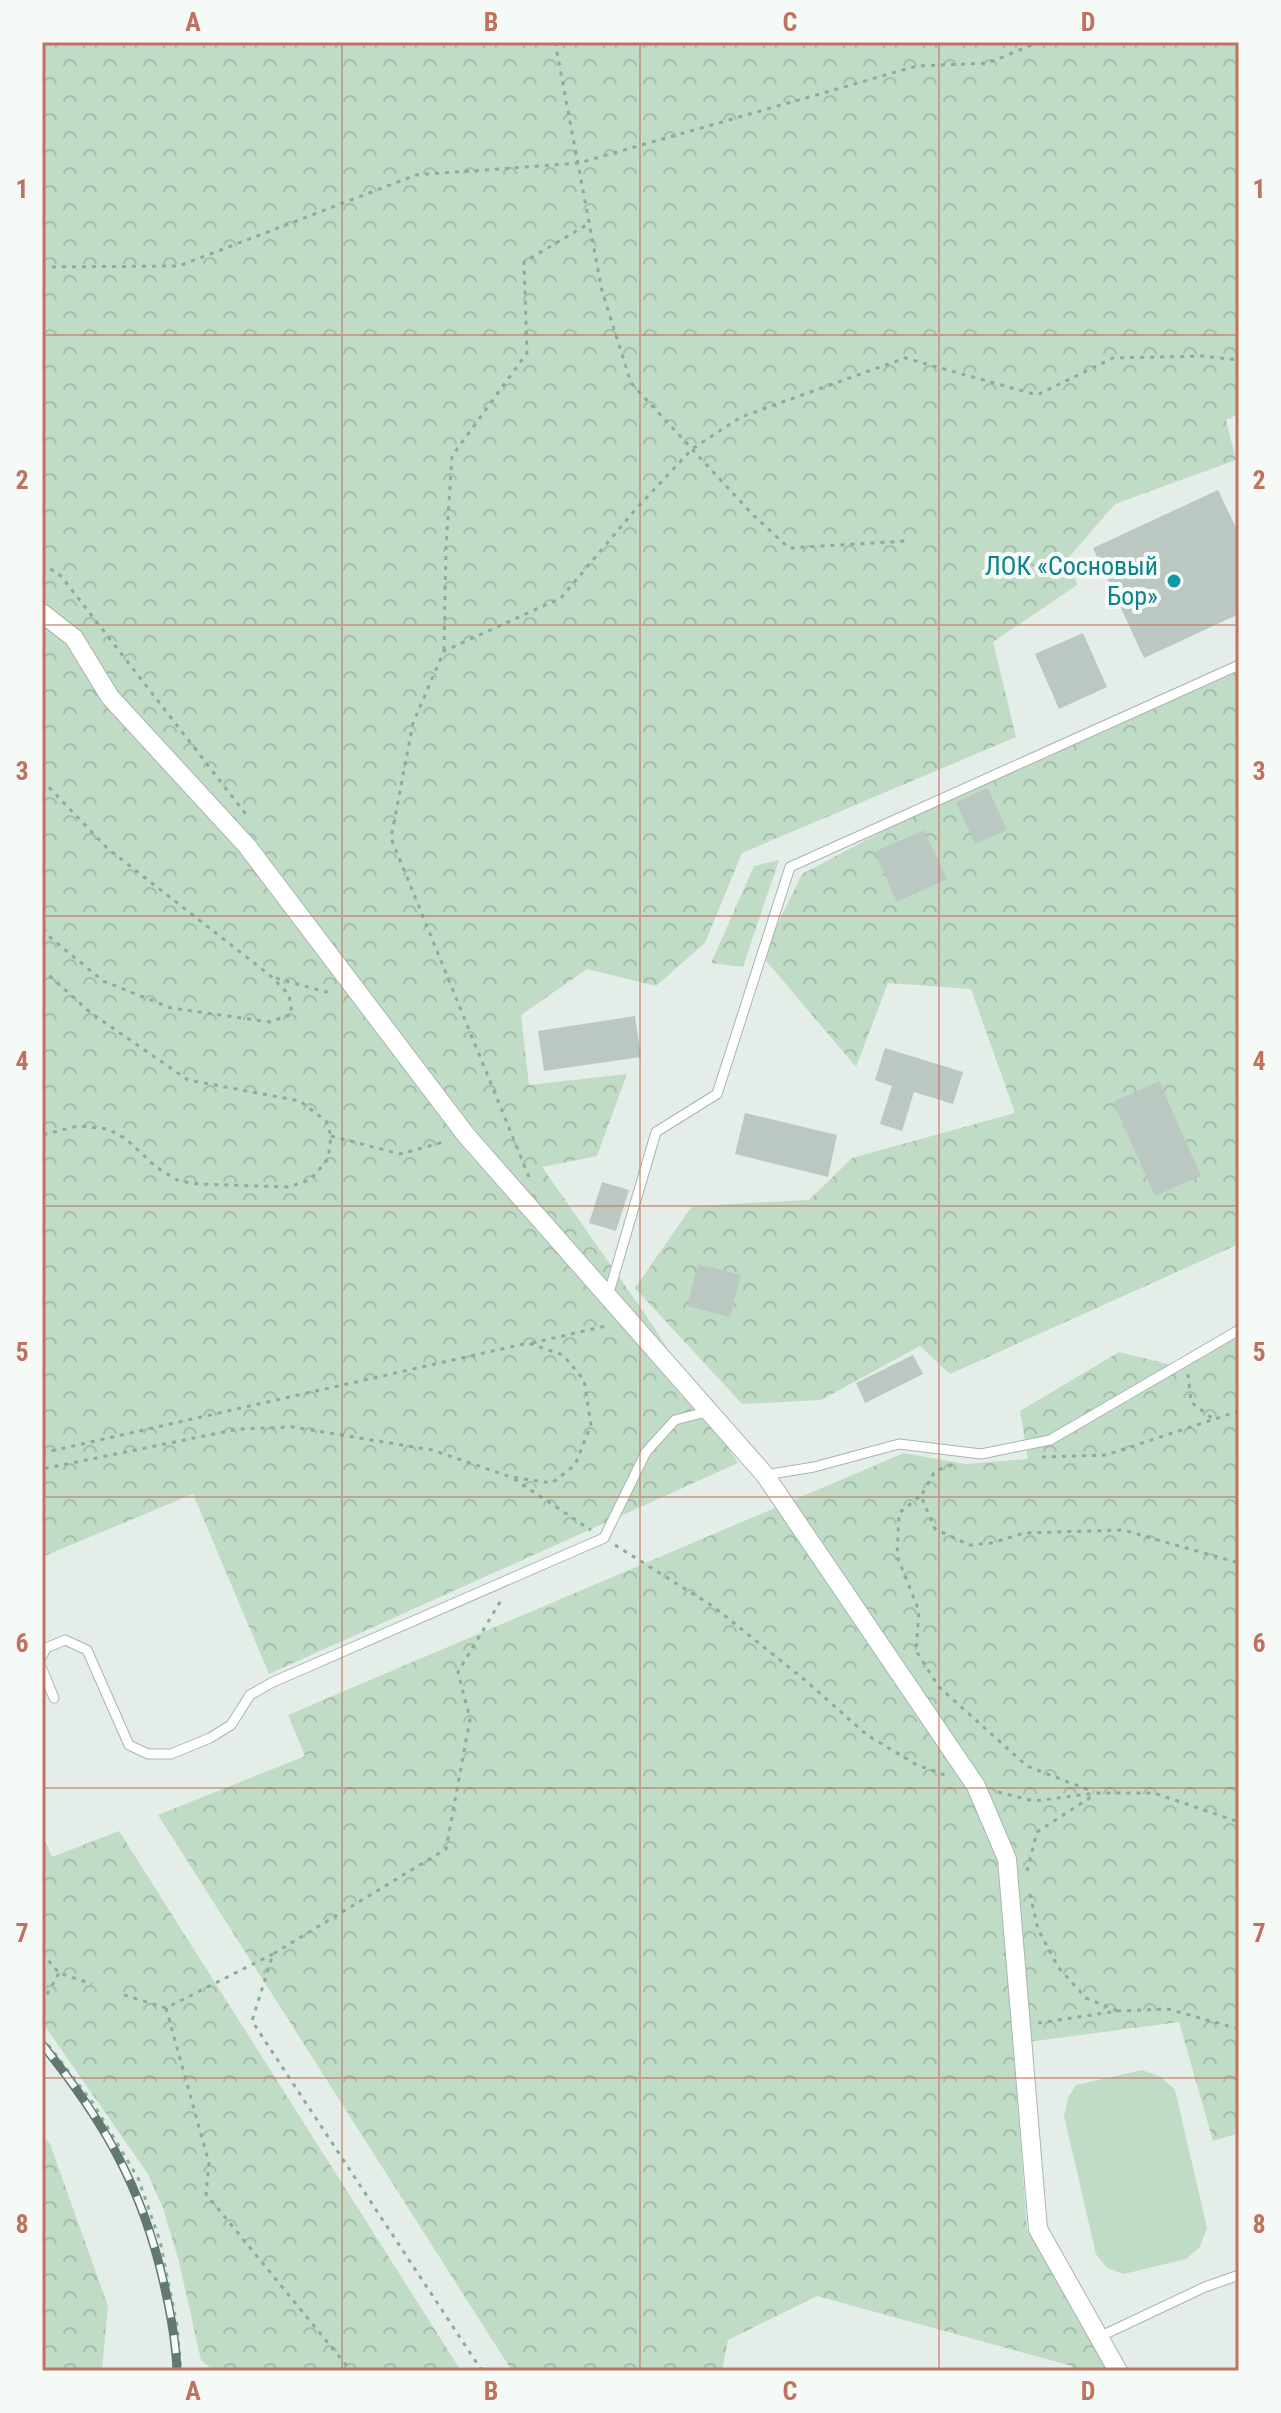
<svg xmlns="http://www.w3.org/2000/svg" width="1281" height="2413" font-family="'Roboto Condensed',sans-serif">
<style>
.green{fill:#c0dcc6}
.forest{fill:url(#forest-crowns)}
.building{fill:#bbc8c2}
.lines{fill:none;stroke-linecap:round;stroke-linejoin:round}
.lane-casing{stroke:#a8b5b0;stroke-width:11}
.street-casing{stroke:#a8b5b0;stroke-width:20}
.path{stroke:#89ae9f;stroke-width:3;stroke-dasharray:4 6;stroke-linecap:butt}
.lane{stroke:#fff;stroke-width:9}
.street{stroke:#fff;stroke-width:18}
.rail-casing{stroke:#617971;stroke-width:9}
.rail{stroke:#f6faf7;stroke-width:6;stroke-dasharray:18;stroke-linecap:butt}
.grid{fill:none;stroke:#c07260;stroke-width:2;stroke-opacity:0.55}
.culture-dot{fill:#0f9aa8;stroke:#f6faf7;stroke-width:3}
.labels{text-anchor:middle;stroke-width:8;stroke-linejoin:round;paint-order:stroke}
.culture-label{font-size:26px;fill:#0d838f;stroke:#f6faf7;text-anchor:end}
.neatline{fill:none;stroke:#c07260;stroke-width:3}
.grid-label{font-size:26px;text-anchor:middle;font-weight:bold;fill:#c07260}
</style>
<defs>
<pattern id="forest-crowns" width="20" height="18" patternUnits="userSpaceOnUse" patternTransform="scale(2)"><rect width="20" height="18" fill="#c0dcc6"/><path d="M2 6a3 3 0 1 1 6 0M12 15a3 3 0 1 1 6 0" fill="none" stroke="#a5beab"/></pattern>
</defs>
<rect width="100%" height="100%" fill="#e5ede9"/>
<path class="green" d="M 1142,2070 L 1161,2077 L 1175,2090 L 1207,2228 L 1200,2247 L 1186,2259 L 1124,2274 L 1107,2268 L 1096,2254 L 1064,2116 L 1068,2098 L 1076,2085 Z"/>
<g class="forest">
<path d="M 42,42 L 1239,42 L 1239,414 L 1226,420 L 1236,460 L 1115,504 L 1070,556 L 1077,585 L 993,642 L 1016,737 L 742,853 L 705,943 L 656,986 L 587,969 L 521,1015 L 529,1085 L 627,1074 L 597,1156 L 542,1167 L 652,1324 L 738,1463 L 269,1674 L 193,1494 L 42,1557 Z"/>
<path d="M 1239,671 L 1239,1244 L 950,1374 L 920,1346 L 821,1400 L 742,1404 L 635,1288 L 692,1206 L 809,1200 L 852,1158 L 1015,1113 L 971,989 L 888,983 L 856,1067 L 762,956 L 802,874 L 915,814 Z"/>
<path d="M 779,860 L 743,967 L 711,963 L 754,866 Z"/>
<path d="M 1239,1317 L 1239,2133 L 1213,2141 L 1179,2022 L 1013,2044 L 1027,2229 L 1109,2371 L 1071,2371 L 1072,2366 L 817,2296 L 728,2340 L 722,2371 L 512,2371 L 158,1815 L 305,1756 L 288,1715 L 904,1453 L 965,1464 L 1028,1459 L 1020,1411 L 1119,1352 L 1172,1365 L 1227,1341 Z"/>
<path d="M 119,1831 L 461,2371 L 214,2371 L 201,2360 L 179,2262 L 164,2211 L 148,2174 L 42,2022 L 42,1834 L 52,1857 Z"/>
<path d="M 42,2135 L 50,2144 L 108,2306 L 102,2371 L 42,2371 Z"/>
</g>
<g class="building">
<path d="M 1218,490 L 1239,534 L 1239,614 L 1144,658 L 1093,548 Z"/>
<path d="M 1083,633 L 1107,687 L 1059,709 L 1035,654 Z"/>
<path d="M 988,788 L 1007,830 L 975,844 L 956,802 Z"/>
<path d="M 924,830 L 947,879 L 897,902 L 874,852 Z"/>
<path d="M 635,1016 L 641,1057 L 544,1071 L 538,1031 Z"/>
<path d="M 885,1048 L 963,1072 L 953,1104 L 914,1092 L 902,1131 L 880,1124 L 892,1086 L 875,1080 Z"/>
<path d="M 1159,1081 L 1201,1176 L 1155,1196 L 1113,1102 Z"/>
<path d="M 745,1113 L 837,1135 L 828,1177 L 735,1154 Z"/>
<path d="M 602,1182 L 629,1190 L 616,1231 L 589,1223 Z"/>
<path d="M 698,1264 L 741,1275 L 730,1317 L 687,1306 Z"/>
<path d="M 913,1355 L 923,1374 L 865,1403 L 856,1383 Z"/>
</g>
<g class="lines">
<g class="lane-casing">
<g id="lane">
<path d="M 608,1296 L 656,1132 L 717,1094 L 790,867 L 1239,665"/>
<path d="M 765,1475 L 814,1467 L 899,1444 L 981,1454 L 1050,1440 L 1239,1330"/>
<path d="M 42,1656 L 46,1648 L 65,1640 L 87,1650 L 129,1745 L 148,1754 L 171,1754 L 210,1738 L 231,1725 L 250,1695 L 273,1682 L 604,1538 L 646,1452 L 675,1420 L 710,1411"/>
<path d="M 42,1669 L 54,1698"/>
<path d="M 1099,2337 L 1205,2287 L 1239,2275"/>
</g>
</g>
<g class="street-casing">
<path id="street" d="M 42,613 L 74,638 L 110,697 L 247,846 L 466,1135 L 765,1475 L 976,1786 L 1007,1859 L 1038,2229 L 1118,2371"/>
</g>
<g class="path">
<path d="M 555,42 L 602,291 L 631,383 L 753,515 L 789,548 L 906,541"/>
<path d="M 42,267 L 179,266 L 416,175 L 579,163 L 917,66 L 988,63 L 1039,42"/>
<path d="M 42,563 L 61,576 L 248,817"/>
<path d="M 444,650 L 446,548 L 452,456 L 527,353 L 524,262 L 588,224"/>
<path d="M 42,780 L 107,848 L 272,977 L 289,995 L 292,1014 L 270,1022 L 171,1008 L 103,981 L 51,938 L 42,927"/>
<path d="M 42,969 L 91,1013 L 188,1080 L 300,1101 L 326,1121 L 331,1136 L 328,1159 L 310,1180 L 288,1187 L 199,1184 L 179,1181 L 156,1167 L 126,1139 L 108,1129 L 78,1126 L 42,1135"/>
<path d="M 276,978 L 326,992 L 333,988"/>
<path d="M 331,1136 L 400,1154 L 447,1141"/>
<path d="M 529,1177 L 391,838 L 413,723 L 444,651 L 561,598 L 635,510 L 692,449 L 741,417 L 905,358 L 1037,395 L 1113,358 L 1201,356 L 1239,360"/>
<path d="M 532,1343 L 610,1325"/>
<path d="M 1188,1374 L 1191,1402 L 1213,1419"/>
<path d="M 42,1453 L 528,1343 L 563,1355 L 584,1380 L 591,1425 L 575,1465 L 552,1483 L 511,1477 L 432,1450 L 293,1427 L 238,1429 L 42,1469"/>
<path d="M 1042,1457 L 1106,1455 L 1239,1411"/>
<path d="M 952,1465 L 935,1471 L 921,1496 L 935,1529 L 969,1545 L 992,1543 L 1024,1533 L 1123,1530 L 1239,1563"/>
<path d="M 514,1479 L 591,1530"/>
<path d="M 919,1497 L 899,1513 L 897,1556 L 919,1611 L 916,1651 L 939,1687 L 1027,1766 L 1094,1792"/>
<path d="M 615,1545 L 714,1607 L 806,1681 L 867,1735 L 917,1765 L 945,1775"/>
<path d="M 998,1792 L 1034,1801 L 1097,1793 L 1154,1793 L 1239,1822"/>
<path d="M 1027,1871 L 1037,1832 L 1094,1795"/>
<path d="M 1030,1894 L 1038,1929 L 1058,1967 L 1086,1998 L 1118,2011"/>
<path d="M 42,1953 L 59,1973 L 92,1984"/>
<path d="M 124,1995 L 166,2008 L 273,1954"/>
<path d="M 42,2003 L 59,1973"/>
<path d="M 166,2008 L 209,2163 L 206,2194 L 351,2371"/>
<path d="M 1038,2023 L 1118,2011 L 1168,2009 L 1239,2029"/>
<path d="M 42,2037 L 93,2103 L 138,2178 L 160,2241 L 177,2325 L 181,2371"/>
<path d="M 482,2371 L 252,2021 L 273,1954 L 446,1849 L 470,1719 L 458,1672 L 503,1597"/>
</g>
<use href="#lane" class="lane"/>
<use href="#street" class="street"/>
<g class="rail-casing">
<path id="rail" d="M 42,2044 C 103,2120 141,2185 163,2280 C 170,2310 176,2341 177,2371"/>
</g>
<use href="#rail" class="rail"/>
</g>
<path class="grid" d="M 342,42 L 342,2371M 640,42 L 640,2371M 939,42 L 939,2371M 42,335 L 1239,335M 42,625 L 1239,625M 42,916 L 1239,916M 42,1206 L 1239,1206M 42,1497 L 1239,1497M 42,1788 L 1239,1788M 42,2078 L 1239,2078"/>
<circle class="culture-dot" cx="1174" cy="581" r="8"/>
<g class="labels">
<g class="culture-label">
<text x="1158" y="575">ЛОК «Сосновый<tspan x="1158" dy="30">Бор»</tspan></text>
</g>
</g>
<rect width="1281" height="2413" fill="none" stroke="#f6faf7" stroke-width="88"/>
<rect x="44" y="44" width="1193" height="2325" class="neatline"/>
<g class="grid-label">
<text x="193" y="31">A</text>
<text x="491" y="31">B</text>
<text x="790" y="31">C</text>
<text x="1088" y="31">D</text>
<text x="22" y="198">1</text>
<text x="1259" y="198">1</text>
<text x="22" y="489">2</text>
<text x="1259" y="489">2</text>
<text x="22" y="780">3</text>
<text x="1259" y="780">3</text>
<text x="22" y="1070">4</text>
<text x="1259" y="1070">4</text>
<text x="22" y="1361">5</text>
<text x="1259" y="1361">5</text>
<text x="22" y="1652">6</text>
<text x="1259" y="1652">6</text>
<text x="22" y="1942">7</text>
<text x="1259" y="1942">7</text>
<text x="22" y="2233">8</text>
<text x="1259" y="2233">8</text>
<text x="193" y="2400">A</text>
<text x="491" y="2400">B</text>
<text x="790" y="2400">C</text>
<text x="1088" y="2400">D</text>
</g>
</svg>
